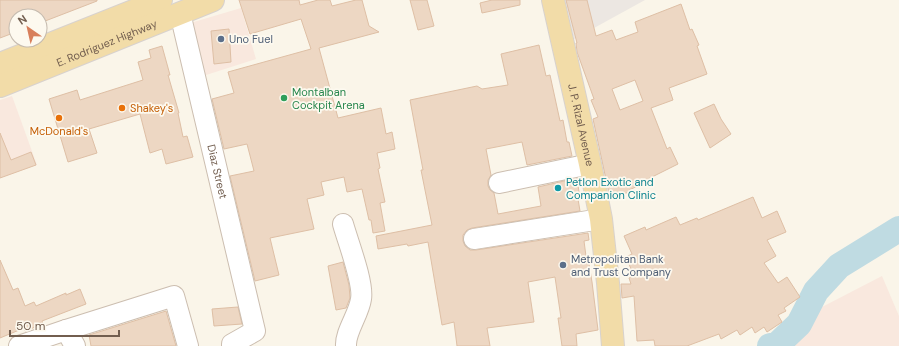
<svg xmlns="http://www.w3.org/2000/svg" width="899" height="346" font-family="'DM Sans',sans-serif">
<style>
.commercial{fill:#f9e8de}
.industrial{fill:#ece7e2}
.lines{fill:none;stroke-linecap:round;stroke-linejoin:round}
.river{stroke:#bfdbe2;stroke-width:26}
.building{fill:#edd7c3;stroke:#debfa5;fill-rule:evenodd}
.minor-casing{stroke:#ccbeb0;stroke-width:22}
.major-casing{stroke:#d8d2ce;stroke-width:24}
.minor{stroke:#fff;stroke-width:20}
.major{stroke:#f2dca8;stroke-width:22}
.service-dot{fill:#5c6f8a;stroke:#fdf9ef;stroke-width:1.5}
.leisure-dot{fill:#2e9e5b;stroke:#fdf9ef;stroke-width:1.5}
.food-dot{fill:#e8710a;stroke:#fdf9ef;stroke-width:1.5}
.culture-dot{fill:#0f9aa8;stroke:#fdf9ef;stroke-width:1.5}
.labels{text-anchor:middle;stroke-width:3.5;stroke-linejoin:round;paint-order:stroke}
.service-label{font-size:11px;fill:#4e5e75;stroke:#fdf9ef;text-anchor:start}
.street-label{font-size:11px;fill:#725e4f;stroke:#fdf9ef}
.leisure-label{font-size:11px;fill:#27864d;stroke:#fdf9ef;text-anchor:start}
.food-label{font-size:11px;fill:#c56008;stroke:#fdf9ef;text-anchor:start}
.culture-label{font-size:11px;fill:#0d838f;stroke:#fdf9ef;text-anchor:start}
</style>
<rect width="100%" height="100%" fill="#faf5e9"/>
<g class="commercial">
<path d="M 241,8 L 256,59 L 203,76 L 187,24 Z"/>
<path d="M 12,96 L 37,165 L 0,178 L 0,100 Z"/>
<path d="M 882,276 L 899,316 L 899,346 L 785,346 L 822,307 Z"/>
</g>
<path class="industrial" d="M 565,0 L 645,0 L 574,39 Z"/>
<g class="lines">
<path class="river" d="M 770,346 L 777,345 L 799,324 L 816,291 L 839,266 L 899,229"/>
</g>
<g class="building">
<path d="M 0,0 L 97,0 L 97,1 L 40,23 L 40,16 L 16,16 L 16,32 L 0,38 Z"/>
<path d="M 239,0 L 299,0 L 300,5 L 318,0 L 330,0 L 332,6 L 356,0 L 362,0 L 369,26 L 379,32 L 319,48 L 338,118 L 381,108 L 386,134 L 392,132 L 395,149 L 377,153 L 380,168 L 378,169 L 385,202 L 380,203 L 385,231 L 373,233 L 371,220 L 369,220 L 362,189 L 347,192 L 344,177 L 321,182 L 324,195 L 307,199 L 314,229 L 270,238 L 279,275 L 255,281 L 230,176 L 254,171 L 247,144 L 224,149 L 212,99 L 234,93 L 228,72 L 311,49 L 301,19 L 250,34 Z"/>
<path d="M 410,0 L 427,0 L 434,26 L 418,30 Z"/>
<path d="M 492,0 L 520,0 L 520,5 L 482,13 L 480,3 Z"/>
<path d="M 566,0 L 587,0 L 596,36 L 612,30 L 616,40 L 638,32 L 635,22 L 681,4 L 690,30 L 692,29 L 699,45 L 697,46 L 707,74 L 669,88 L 673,100 L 651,108 L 667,149 L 670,147 L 678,164 L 648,179 L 649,181 L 629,190 L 630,192 L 610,198 L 593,119 L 598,117 L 591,100 L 594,99 L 577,52 L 576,43 L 577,43 ZM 635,80 L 643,101 L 620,110 L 612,89 Z"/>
<path d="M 229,29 L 231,62 L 214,64 L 211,31 Z"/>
<path d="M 539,45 L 546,76 L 550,75 L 560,121 L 563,120 L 567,142 L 569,142 L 572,156 L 527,165 L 522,142 L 486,149 L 491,175 L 488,180 L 488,186 L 490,190 L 494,193 L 498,214 L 541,206 L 538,187 L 577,178 L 580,199 L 578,199 L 580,211 L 472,228 L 467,230 L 463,235 L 463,241 L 465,246 L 470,250 L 476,250 L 588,233 L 589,240 L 584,241 L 587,264 L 589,264 L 592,282 L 598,330 L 576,334 L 577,346 L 562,346 L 558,318 L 561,318 L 555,277 L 528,282 L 534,322 L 487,328 L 490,346 L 457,346 L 454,322 L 442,325 L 428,242 L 408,246 L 407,244 L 378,249 L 376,236 L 432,225 L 421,170 L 423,170 L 410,100 L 477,86 L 482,89 L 508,85 L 501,54 Z"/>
<path d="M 162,46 L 170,75 L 168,75 L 179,113 L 178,113 L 183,137 L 187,136 L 193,157 L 166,164 L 162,149 L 150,153 L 140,114 L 89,129 L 97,153 L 68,162 L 49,99 L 77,90 L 80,100 L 143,80 L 138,62 L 151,58 L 149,50 Z"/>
<path d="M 714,104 L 721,119 L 731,134 L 710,148 L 694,113 Z"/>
<path d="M 0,133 L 11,160 L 31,152 L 36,165 L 0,178 Z"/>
<path d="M 753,197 L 762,218 L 777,211 L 786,232 L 767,240 L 776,256 L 764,263 L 778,283 L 787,277 L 800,297 L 784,308 L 786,311 L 778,315 L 782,322 L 767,332 L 764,327 L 755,333 L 752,327 L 740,335 L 737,330 L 721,339 L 719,334 L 687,346 L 655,346 L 654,340 L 637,341 L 634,296 L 622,298 L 621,284 L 631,284 L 629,278 L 634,276 L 626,257 L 632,254 L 624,236 L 645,227 L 646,230 L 676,217 L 680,225 L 697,218 L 698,220 Z"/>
<path d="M 0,260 L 13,290 L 18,288 L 25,306 L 34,302 L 36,306 L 66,293 L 66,295 L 80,289 L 86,304 L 42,321 L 43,324 L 25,331 L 24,328 L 0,338 Z"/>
<path d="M 343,262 L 349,285 L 350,298 L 346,308 L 336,310 L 328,266 Z"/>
<path d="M 238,307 L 242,324 L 214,326 L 212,309 Z"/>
<path d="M 166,311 L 176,346 L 91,346 L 89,335 Z"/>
</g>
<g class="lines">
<g class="minor-casing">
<g id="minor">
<path id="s1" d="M 180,13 L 255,331 L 232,344 L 232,346"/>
<path d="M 499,183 L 590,164"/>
<path d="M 343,224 C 348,242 364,283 361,299 C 359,314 345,332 346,346"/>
<path d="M 474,239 L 601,219"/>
<path d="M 66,330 L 75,346"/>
<path d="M 19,346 L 66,330 L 174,296 L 188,346"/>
</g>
</g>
<g class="major-casing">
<g id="major">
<path id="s2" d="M 553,0 L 590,164 L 601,219 L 608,283 L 613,346"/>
<path d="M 0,64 L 161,0"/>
<path id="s3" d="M 0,86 L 213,0"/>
</g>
</g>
<use href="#minor" class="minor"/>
<use href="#major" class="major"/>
</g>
<g class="service-dot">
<circle cx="221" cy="39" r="4"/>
<circle cx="563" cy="265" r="4"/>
</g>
<circle class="leisure-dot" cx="284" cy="98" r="4"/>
<g class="food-dot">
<circle cx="122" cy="108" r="4"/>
<circle cx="59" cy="118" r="4"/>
</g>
<circle class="culture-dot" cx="558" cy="188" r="4"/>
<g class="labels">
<g class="service-label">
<text x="229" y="43">Uno Fuel</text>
<text x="571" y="263">Metropolitan Bank<tspan x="571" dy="13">and Trust Company</tspan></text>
</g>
<g class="street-label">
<text dy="4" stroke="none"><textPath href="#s3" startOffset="115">E. Rodriguez Highway</textPath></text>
<text dy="4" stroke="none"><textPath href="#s2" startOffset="128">J. P. Rizal Avenue</textPath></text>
<text dy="4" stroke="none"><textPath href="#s1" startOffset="163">Diaz Street</textPath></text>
</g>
<g class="leisure-label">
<text x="292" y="96">Montalban<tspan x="292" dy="13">Cockpit Arena</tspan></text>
</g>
<g class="food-label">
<text x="130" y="112">Shakey's</text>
<text x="59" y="135" text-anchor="middle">McDonald's</text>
</g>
<g class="culture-label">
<text x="566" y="186">Petlon Exotic and<tspan x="566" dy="13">Companion Clinic</tspan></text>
</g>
</g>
<g transform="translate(28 28) rotate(326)"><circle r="19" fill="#fdf9ef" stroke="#c5bbaf"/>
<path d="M0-3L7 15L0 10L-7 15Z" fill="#d87f5b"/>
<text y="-6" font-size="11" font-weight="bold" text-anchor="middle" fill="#725e4f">N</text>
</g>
<path d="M10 330v6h109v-6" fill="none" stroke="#725e4f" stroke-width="2"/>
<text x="16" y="330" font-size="12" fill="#725e4f" stroke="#fdf9ef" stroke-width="3" paint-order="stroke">50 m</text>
</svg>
